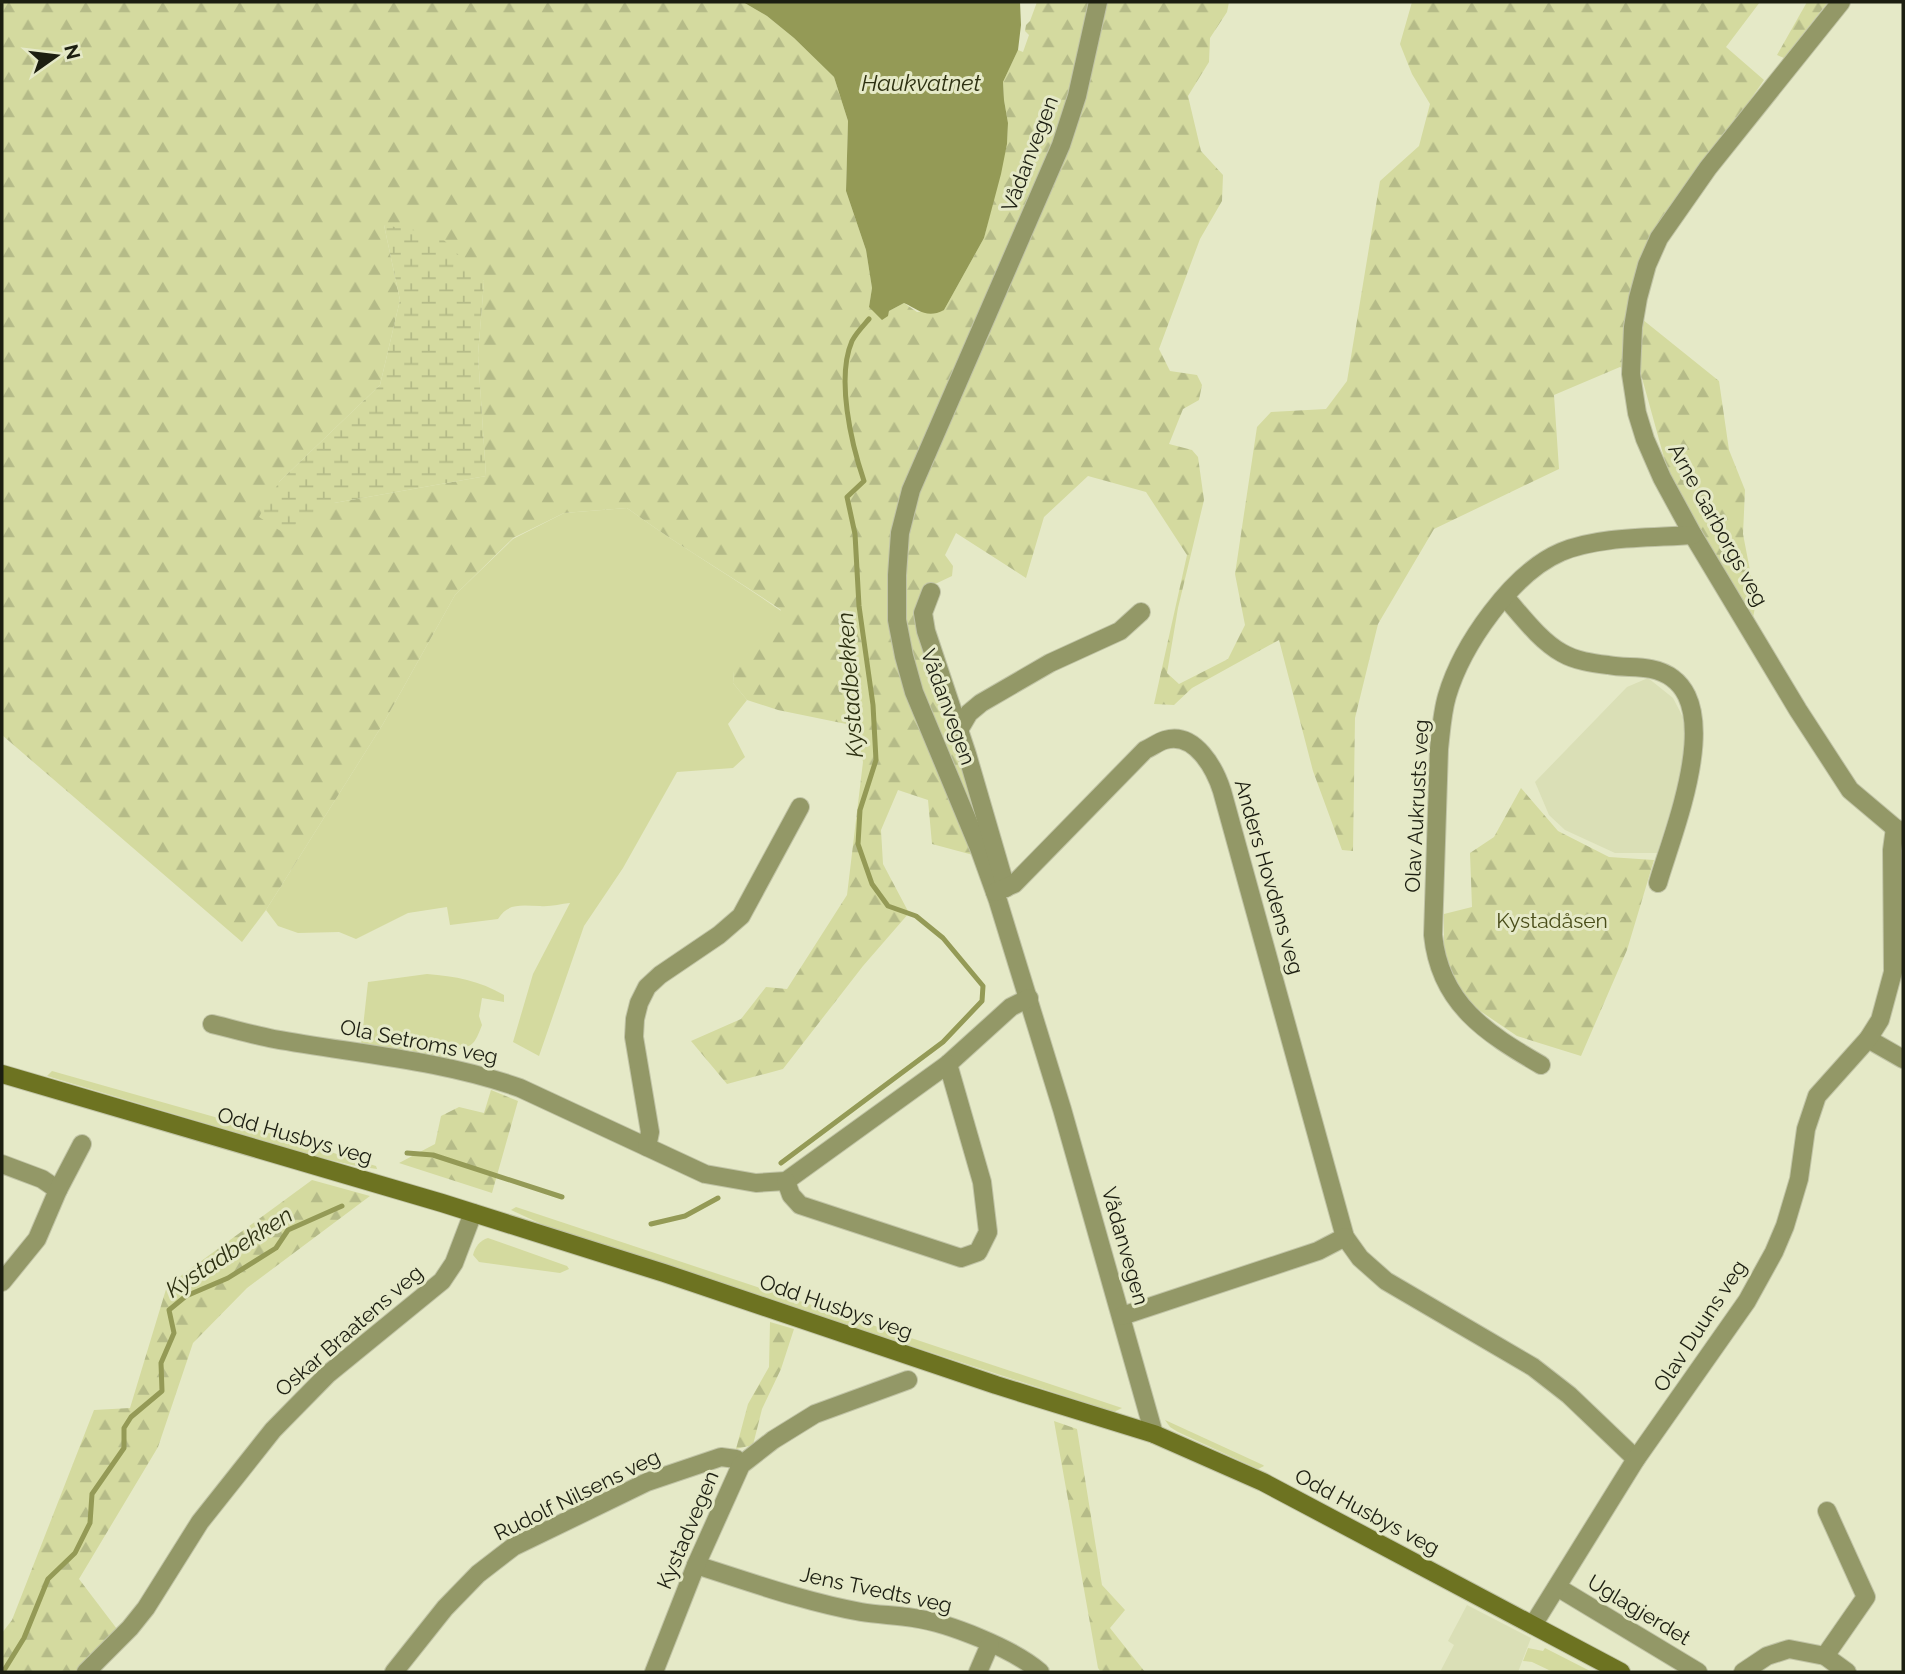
<svg xmlns="http://www.w3.org/2000/svg" width="1905" height="1674" font-family="Raleway,sans-serif">
<style>
.built{fill:#dadfb6}
.grass{fill:#d4da9f}
.forest{fill:url(#forest-firs);fill-rule:evenodd}
.wetland{fill:url(#wetland-marsh)}
.water{fill:#949a56}
.lines{fill:none;stroke-linecap:round;stroke-linejoin:round}
.stream{stroke:#949a56;stroke-width:5}
.street-casing{stroke:#c1c4a6;stroke-width:20}
.secondary-casing{stroke:#c1c4a6;stroke-width:20}
.street{stroke:#939867;stroke-width:18}
.secondary{stroke:#6d7321;stroke-width:18}
.labels{text-anchor:middle;stroke-width:6;stroke-linejoin:round;paint-order:stroke}
.street-label{font-size:21px;fill:#1c1e11;stroke:#e5e9c7}
.park-label{font-size:21px;fill:#494d19;stroke:#e5e9c7}
.water-label{font-size:23px;font-style:italic;fill:#2d3011;stroke:#e5e9c7}
</style>
<defs>
<pattern id="forest-firs" width="22" height="20" patternUnits="userSpaceOnUse" patternTransform="scale(1.75)"><rect width="22" height="20" fill="#d4da9f"/><path d="M5 1l3.5 6h-7zM16 11l3.5 6h-7z" fill="#b5bb88"/></pattern>
<pattern id="wetland-marsh" width="20" height="14" patternUnits="userSpaceOnUse" patternTransform="scale(1.75)"><rect width="20" height="14" fill="#d4da9f"/><path d="M1 5h8M5 5V1M11 12h8M15 12V8" fill="none" stroke="#b5bb88"/></pattern>
</defs>
<rect width="100%" height="100%" fill="#e5e9c7"/>
<g class="built">
<path d="M 1648,678 L 1673,698 L 1686,723 L 1685,765 L 1657,853 L 1615,853 L 1565,830 L 1549,815 L 1535,782 L 1627,687 Z"/>
<path d="M 1467,1605 L 1531,1638 L 1518,1672 L 1440,1672 L 1454,1645 L 1448,1641 Z"/>
</g>
<g class="grass">
<path d="M 627,508 C 677,545 730,575 781,611 L 734,671 L 733,683 L 747,700 L 728,724 L 745,757 L 733,768 L 677,772 L 623,868 L 584,926 L 539,1056 L 513,1042 L 533,974 L 570,903 C 560,904 550,907 540,906 C 523,906 508,902 498,919 L 450,925 L 447,907 L 408,913 L 356,939 L 339,932 L 298,933 L 278,926 L 266,910 L 383,724 L 455,595 L 513,539 L 564,513 Z"/>
<path d="M 427,974 C 455,976 480,981 504,995 L 504,1002 L 482,998 L 479,1016 L 482,1025 C 474,1046 473,1046 452,1051 L 452,1060 L 361,1045 L 368,982 Z"/>
<path d="M 52,1071 L 243,1125 L 376,1166 L 377,1169 L 356,1166 L 318,1157 L 47,1076 Z"/>
<path d="M 516,1207 L 1122,1408 L 1114,1412 L 550,1228 L 511,1210 Z"/>
<path d="M 488,1238 L 567,1266 L 569,1269 L 560,1273 L 479,1262 L 473,1255 C 475,1247 480,1240 488,1238 Z"/>
<path d="M 1165,1420 L 1263,1465 L 1264,1466 L 1258,1469 L 1178,1432 L 1170,1427 Z"/>
<path d="M 1528,1648 L 1543,1651 L 1545,1648 L 1592,1672 L 1553,1672 L 1532,1662 L 1523,1661 Z"/>
</g>
<g class="forest">
<path d="M 2,2 L 743,2 L 767,16 L 794,38 L 834,77 L 848,121 L 846,191 L 866,250 L 872,288 L 869,307 L 887,316 L 889,311 L 904,303 L 917,312 L 944,310 L 984,238 L 1007,144 L 1008,123 L 1004,100 L 1003,82 L 1018,50 L 1023,52 L 1029,35 L 1025,31 L 1026,25 L 1030,21 L 1037,2 L 1229,2 L 1227,12 L 1210,38 L 1209,62 L 1188,96 L 1201,151 L 1223,175 L 1222,201 L 1200,239 L 1159,349 L 1170,371 L 1197,375 L 1202,385 L 1199,400 L 1183,409 L 1169,444 L 1192,450 L 1198,457 L 1204,500 L 1178,608 L 1167,673 L 1179,684 L 1228,659 L 1245,625 L 1235,574 L 1257,427 L 1271,412 L 1326,409 L 1347,381 L 1380,181 L 1419,146 L 1430,104 L 1412,74 L 1400,44 L 1412,2 L 1760,2 L 1726,47 L 1764,80 L 1717,148 L 1652,233 L 1627,307 L 1719,381 L 1729,450 L 1745,490 L 1743,534 L 1756,602 L 1752,623 L 1668,472 L 1642,378 L 1620,367 L 1554,395 L 1559,469 L 1434,529 L 1378,624 L 1355,718 L 1353,851 L 1342,850 L 1313,771 L 1279,640 L 1192,688 L 1174,705 L 1154,704 L 1187,555 L 1146,492 L 1088,476 L 1044,517 L 1026,578 L 956,533 L 945,555 L 953,566 L 952,576 L 933,585 L 919,621 L 992,854 L 973,855 L 932,844 L 928,800 L 898,790 L 881,830 L 883,864 L 909,913 L 863,966 L 783,1069 L 727,1084 L 691,1041 L 741,1019 L 766,987 L 787,989 L 847,895 L 863,762 L 856,726 L 778,710 L 747,700 L 733,683 L 734,670 L 781,610 C 730,575 677,545 627,508 L 564,513 L 513,538 L 455,595 L 383,724 L 266,910 L 242,942 L 2,735 ZM 384,225 L 484,281 L 478,355 L 486,476 L 334,503 L 279,482 L 380,385 L 400,300 Z"/>
<path d="M 1807,2 L 1828,2 L 1784,58 L 1777,55 Z"/>
<path d="M 1521,788 L 1558,831 L 1609,857 L 1654,860 L 1627,950 L 1581,1056 L 1517,1036 L 1461,998 L 1444,958 L 1444,914 L 1472,907 L 1470,853 L 1494,837 Z"/>
<path d="M 491,1090 L 518,1101 L 492,1193 L 399,1163 L 435,1144 L 441,1116 L 459,1107 L 484,1113 Z"/>
<path d="M 312,1180 L 370,1196 L 247,1288 L 193,1343 L 158,1447 L 79,1579 L 117,1629 L 76,1672 L 2,1672 L 2,1633 L 12,1620 L 94,1410 L 130,1408 L 167,1286 Z"/>
<path d="M 770,1322 L 794,1329 L 781,1369 L 762,1409 L 753,1445 L 736,1449 L 748,1404 L 769,1367 Z"/>
<path d="M 1054,1421 L 1077,1429 L 1102,1585 L 1125,1610 L 1110,1628 L 1145,1672 L 1101,1672 L 1098,1668 Z"/>
</g>
<path class="wetland" d="M 384,225 L 439,235 L 484,281 L 478,355 L 486,476 L 334,503 L 282,532 L 259,517 L 279,482 L 380,385 L 400,300 Z"/>
<path class="water" d="M 743,2 L 1020,2 L 1021,25 L 1018,50 L 1003,82 L 1004,100 L 1008,123 L 1007,144 L 1001,174 L 984,238 L 944,310 C 927,319 919,310 904,303 L 889,311 L 888,316 L 882,320 L 869,307 L 872,288 L 866,250 L 846,191 L 848,121 L 834,77 L 794,38 L 767,16 Z"/>
<g class="lines">
<g class="stream">
<path d="M 407,1153 L 433,1155 L 562,1197"/>
<path d="M 781,1163 L 943,1042 L 982,1001 L 983,986 L 943,938 L 916,916 L 888,906 L 872,884 L 858,844 L 860,810 L 876,760 L 873,705 L 859,606 L 855,534 L 847,497 L 864,481 C 851,443 836,378 852,341 C 856,333 863,326 869,319"/>
<path d="M 651,1224 L 685,1216 L 718,1198"/>
<path d="M 3,1672 L 24,1638 L 48,1579 L 75,1553 L 90,1523 L 92,1494 L 124,1448 L 124,1428 L 131,1417 L 162,1391 L 161,1363 L 174,1333 L 169,1310 L 186,1296 L 228,1278 L 276,1248 L 288,1230 L 342,1206"/>
</g>
<g class="street-casing">
<g id="street">
<path d="M 1098,2 L 1077,96 L 1061,145 L 911,490 L 900,533 L 897,575 L 897,620 L 904,656 L 914,692 L 979,848 L 998,901 L 1062,1109 L 1154,1434"/>
<path d="M 1841,2 L 1708,168 L 1659,238 L 1647,265 L 1638,298 L 1633,327 L 1631,374 L 1637,413 L 1645,439 L 1662,478 L 1693,535 L 1798,710 L 1850,790 L 1895,828 L 1903,832"/>
<path d="M 931,592 L 923,613 L 926,631 L 967,754 L 1006,888"/>
<path d="M 1505,597 C 1521,615 1540,641 1562,653 C 1576,661 1592,663 1608,665 C 1622,668 1637,666 1651,669 C 1735,686 1672,833 1658,883"/>
<path d="M 959,730 L 969,713 L 981,703 L 1050,663 L 1120,631 L 1141,612"/>
<path d="M 995,892 L 1014,884 L 1145,750 C 1152,747 1158,742 1165,740 C 1195,731 1215,769 1222,791 L 1345,1237 L 1360,1258 L 1386,1281 L 1533,1367 L 1569,1395 L 1636,1459"/>
<path d="M 212,1024 C 233,1029 253,1035 274,1039 C 357,1054 441,1060 520,1088 L 705,1174 L 756,1183 L 786,1181 L 948,1064 L 1011,1007 L 1029,998"/>
<path d="M 1868,1039 L 1903,1059"/>
<path d="M 1541,1065 C 1486,1033 1440,1004 1433,935 L 1439,749 C 1441,731 1442,713 1447,696 C 1462,645 1512,573 1561,552 C 1599,536 1652,538 1693,535"/>
<path d="M 647,1147 L 650,1132 L 634,1037 L 635,1019 L 639,1003 L 647,987 L 660,975 L 719,935 L 741,916 L 800,807"/>
<path d="M 2,1164 L 42,1179 L 58,1190"/>
<path d="M 786,1181 L 791,1195 L 800,1205 L 961,1258 L 978,1252 L 988,1232 L 982,1182 L 948,1064"/>
<path d="M 2,1282 L 37,1239 L 58,1190 L 82,1144"/>
<path d="M 1122,1316 L 1318,1251 L 1345,1237"/>
<path d="M 696,1565 C 750,1582 805,1602 861,1612 C 878,1615 896,1615 914,1618 C 949,1623 1014,1649 1040,1672"/>
<path d="M 1557,1587 L 1698,1672"/>
<path d="M 1533,1625 L 1636,1459 L 1747,1301 L 1774,1252 L 1785,1226 L 1799,1179 L 1806,1129 L 1817,1096 L 1868,1039 L 1880,1020 L 1893,972 L 1892,850 L 1895,828"/>
<path d="M 1825,1656 L 1866,1597 L 1827,1511"/>
<path d="M 86,1672 L 130,1628 L 146,1608 L 200,1522 L 273,1430 L 328,1374 L 442,1281 L 454,1263 L 473,1213"/>
<path d="M 394,1672 L 445,1608 L 478,1574 L 513,1547 L 647,1482 L 721,1457 L 736,1459 L 741,1465"/>
<path d="M 654,1672 L 696,1565 L 741,1465 L 773,1440 L 815,1414 L 908,1380"/>
<path d="M 978,1672 L 990,1644"/>
<path d="M 1743,1672 L 1767,1656 L 1789,1649 L 1825,1656 L 1847,1672"/>
</g>
</g>
<g class="secondary-casing">
<path id="secondary" d="M 2,1074 L 442,1203 L 664,1273 L 996,1385 L 1154,1434 L 1263,1482 L 1621,1672"/>
</g>
<use href="#street" class="street"/>
<use href="#secondary" class="secondary"/>
</g>
<g class="labels">
<g class="street-label">
<text transform="translate(1030 154) rotate(-69)" y="7">Vådanvegen</text>
<text transform="translate(1718 525) rotate(61)" y="7">Arne Garborgs veg</text>
<text transform="translate(948 707) rotate(70)" y="7">Vådanvegen</text>
<text transform="translate(1417 806) rotate(-87)" y="7">Olav Aukrusts veg</text>
<text transform="translate(1269 877) rotate(74)" y="7">Anders Hovdens veg</text>
<text transform="translate(419 1042) rotate(11)" y="7">Ola Setroms veg</text>
<text transform="translate(295 1136) rotate(16)" y="7">Odd Husbys veg</text>
<text transform="translate(1125 1246) rotate(74)" y="7">Vådanvegen</text>
<text transform="translate(836 1307) rotate(19)" y="7">Odd Husbys veg</text>
<text transform="translate(1700 1326) rotate(-57)" y="7">Olav Duuns veg</text>
<text transform="translate(349 1331) rotate(-41)" y="7">Oskar Braatens veg</text>
<text transform="translate(577 1495) rotate(-26)" y="7">Rudolf Nilsens veg</text>
<text transform="translate(1367 1512) rotate(28)" y="7">Odd Husbys veg</text>
<text transform="translate(688 1530) rotate(-67)" y="7">Kystadvegen</text>
<text transform="translate(876 1590) rotate(12)" y="7">Jens Tvedts veg</text>
<text transform="translate(1639 1610) rotate(31)" y="7">Uglagjerdet</text>
</g>
<g class="park-label">
<text x="1552" y="928">Kystadåsen</text>
</g>
<g class="water-label">
<text x="921" y="91">Haukvatnet</text>
<text transform="translate(850 685) rotate(-94)" y="8">Kystadbekken</text>
<text transform="translate(229 1252) rotate(-33)" y="8">Kystadbekken</text>
</g>
</g>
<rect width="1905" height="1674" fill="none" stroke="#1c1e11" stroke-width="7"/>
<g transform="translate(56 56) rotate(76)" stroke="#e5e9c7" stroke-width="5" paint-order="stroke">
<path d="M0-5L12 26L0 18L-12 26Z" fill="#1c1e11"/>
<text y="-10" font-size="19" font-weight="bold" text-anchor="middle" fill="#1c1e11">N</text>
</g>
</svg>
